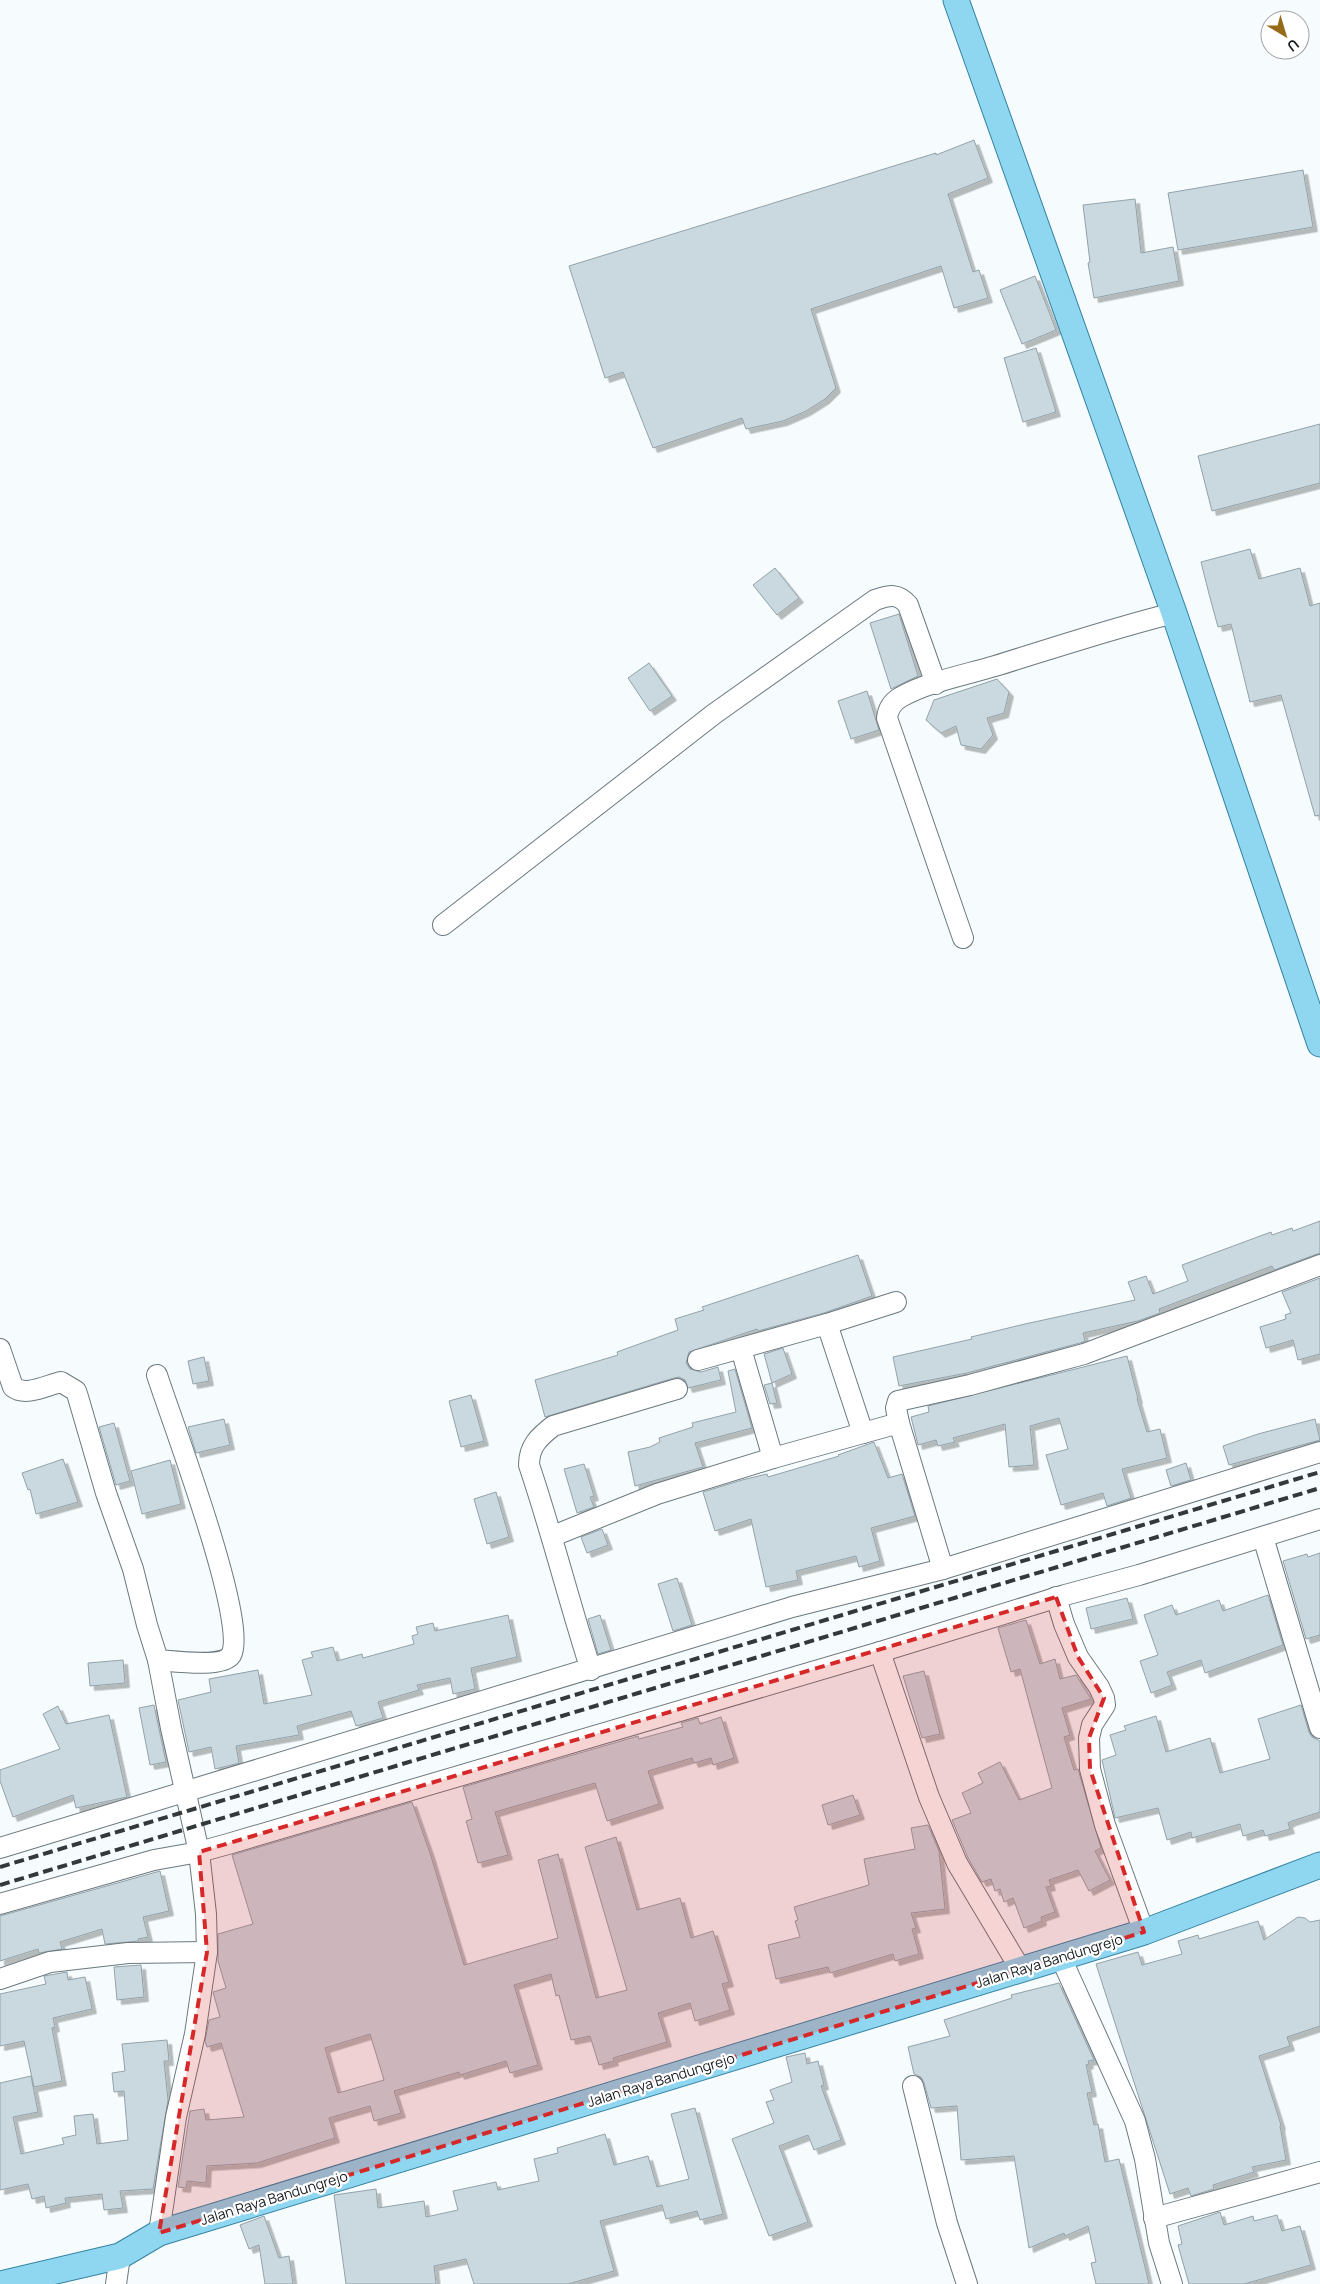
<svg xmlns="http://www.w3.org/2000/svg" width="1320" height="2284" font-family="Manrope,sans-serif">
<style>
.building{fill:#cad9e0;stroke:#93a1a8;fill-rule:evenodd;filter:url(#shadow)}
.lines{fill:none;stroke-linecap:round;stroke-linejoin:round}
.minor-casing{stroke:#6b797f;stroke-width:22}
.major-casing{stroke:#3482a1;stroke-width:27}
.minor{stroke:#fff;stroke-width:20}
.major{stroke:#8fd6f1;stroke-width:25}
.rail{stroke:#33383b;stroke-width:4;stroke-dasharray:10 5;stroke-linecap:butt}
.marked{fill:#d62828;fill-opacity:0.2;stroke:#d62828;stroke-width:4;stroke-dasharray:10 6;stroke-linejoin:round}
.labels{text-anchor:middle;stroke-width:4.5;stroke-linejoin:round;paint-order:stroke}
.street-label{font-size:14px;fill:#151a1d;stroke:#fff}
</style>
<defs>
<filter id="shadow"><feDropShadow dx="4.5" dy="4.5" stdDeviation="0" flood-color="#0004"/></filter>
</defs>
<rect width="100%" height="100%" fill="#f6fcfe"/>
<g class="building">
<path d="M 974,140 L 988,178 L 948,194 L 973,272 L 979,270 L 988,298 L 954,308 L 941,266 L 811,309 L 836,388 L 825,399 L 806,411 L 783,421 L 746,429 L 742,418 L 653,448 L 623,372 L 605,378 L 569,266 L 936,153 L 936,155 Z"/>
<path d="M 1303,170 L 1313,227 L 1178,250 L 1168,193 Z"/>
<path d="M 1135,199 L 1141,253 L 1173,247 L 1179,281 L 1094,298 L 1088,263 L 1090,262 L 1083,205 Z"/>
<path d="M 1035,276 L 1056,330 L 1022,344 L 1000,290 Z"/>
<path d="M 1036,348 L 1056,412 L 1023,422 L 1004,358 Z"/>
<path d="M 1320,424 L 1320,483 L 1212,511 L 1198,456 Z"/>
<path d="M 1250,549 L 1259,579 L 1300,568 L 1310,606 L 1320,603 L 1320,815 L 1315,816 L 1281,695 L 1250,702 L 1231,624 L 1218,627 L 1209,594 L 1201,562 Z"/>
<path d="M 775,568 L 799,598 L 777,615 L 753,585 Z"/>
<path d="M 899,614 L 918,676 L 891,689 L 870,623 Z"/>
<path d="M 649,663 L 672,696 L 650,711 L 628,678 Z"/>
<path d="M 997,679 L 1009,692 L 1004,713 L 987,718 L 993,735 L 981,749 L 961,745 L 956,726 L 941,733 L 926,720 L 934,700 Z"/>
<path d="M 867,691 L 879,730 L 851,739 L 838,701 Z"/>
<path d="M 1320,1221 L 1320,1253 L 1274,1270 L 1272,1266 L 1159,1309 L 1160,1313 L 1138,1321 L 1083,1333 L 1085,1341 L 1080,1343 L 967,1373 L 899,1386 L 893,1357 L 972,1339 L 971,1337 L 1025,1324 L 1135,1300 L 1128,1282 L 1146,1276 L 1153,1294 L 1188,1281 L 1182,1265 L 1271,1232 L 1272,1235 L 1292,1228 L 1293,1231 Z"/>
<path d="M 858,1255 L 872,1296 L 824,1313 L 758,1331 L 757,1329 L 689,1352 L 686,1363 L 690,1369 L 701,1372 L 718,1367 L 721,1380 L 688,1388 L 685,1380 L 679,1377 L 674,1378 L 545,1417 L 535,1380 L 618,1355 L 617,1352 L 678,1330 L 675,1319 L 704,1310 L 702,1307 Z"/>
<path d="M 1320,1278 L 1320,1354 L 1298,1360 L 1293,1340 L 1266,1348 L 1260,1327 L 1286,1319 L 1285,1315 L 1291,1313 L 1282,1292 Z"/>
<path d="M 783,1348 L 792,1374 L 772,1383 L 764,1354 Z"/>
<path d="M 1127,1356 L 1138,1399 L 1137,1399 L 1147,1432 L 1160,1429 L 1167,1458 L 1122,1469 L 1131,1498 L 1107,1506 L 1103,1493 L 1061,1505 L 1046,1455 L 1068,1449 L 1059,1418 L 1030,1426 L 1034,1465 L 1009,1467 L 1005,1424 L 953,1438 L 955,1442 L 938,1446 L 936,1440 L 918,1445 L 911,1417 L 929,1412 L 928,1406 Z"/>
<path d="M 204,1357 L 209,1381 L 193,1384 L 188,1361 Z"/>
<path d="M 735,1369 L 752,1428 L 695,1443 L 703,1467 L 635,1486 L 628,1452 L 650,1447 L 660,1442 L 659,1438 L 693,1427 L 692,1423 L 736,1412 L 728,1371 Z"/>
<path d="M 772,1383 L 777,1403 L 770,1404 L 764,1385 Z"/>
<path d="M 471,1395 L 484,1441 L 461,1447 L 449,1401 Z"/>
<path d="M 224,1419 L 230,1445 L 196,1453 L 188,1427 Z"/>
<path d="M 1315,1419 L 1320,1440 L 1229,1465 L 1223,1446 L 1258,1434 Z"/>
<path d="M 114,1423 L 130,1481 L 116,1485 L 99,1427 Z"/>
<path d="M 874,1442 L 888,1478 L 902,1474 L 915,1516 L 871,1528 L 880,1561 L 859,1567 L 856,1556 L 796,1571 L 798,1580 L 766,1587 L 751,1519 L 715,1531 L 703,1492 L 742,1480 L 767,1474 L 768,1477 L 839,1456 L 838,1455 Z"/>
<path d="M 63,1459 L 78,1502 L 36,1514 L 30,1489 L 28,1490 L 22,1473 Z"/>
<path d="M 170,1460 L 181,1504 L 142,1514 L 131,1471 Z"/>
<path d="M 1186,1463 L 1191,1480 L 1171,1486 L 1166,1470 Z"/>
<path d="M 584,1464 L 594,1496 L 590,1497 L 594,1507 L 577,1513 L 564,1469 Z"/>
<path d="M 496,1492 L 509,1537 L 487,1544 L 474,1499 Z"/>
<path d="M 602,1529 L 608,1545 L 587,1553 L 581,1537 Z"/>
<path d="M 1320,1553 L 1320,1635 L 1306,1639 L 1283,1561 L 1307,1554 L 1308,1557 Z"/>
<path d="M 677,1578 L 692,1625 L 673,1631 L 658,1584 Z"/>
<path d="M 1268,1595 L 1283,1645 L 1205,1673 L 1201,1660 L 1167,1672 L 1172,1685 L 1151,1693 L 1140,1661 L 1158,1655 L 1144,1615 L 1172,1605 L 1176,1615 L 1219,1600 L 1223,1611 Z"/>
<path d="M 1127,1598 L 1133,1619 L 1091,1629 L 1086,1608 Z"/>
<path d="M 508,1615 L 517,1657 L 471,1668 L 475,1689 L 453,1694 L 450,1678 L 417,1685 L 419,1690 L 378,1702 L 383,1718 L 356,1726 L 351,1711 L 297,1726 L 299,1735 L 236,1746 L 239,1763 L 228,1766 L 215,1769 L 211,1747 L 189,1752 L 178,1700 L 211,1692 L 209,1679 L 258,1670 L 264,1704 L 312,1695 L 302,1660 L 313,1657 L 311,1652 L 333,1647 L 337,1661 L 362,1654 L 363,1658 L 414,1644 L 412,1636 L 418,1634 L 416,1627 L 433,1623 L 435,1631 Z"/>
<path d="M 600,1615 L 611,1650 L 598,1654 L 588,1619 Z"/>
<path d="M 1026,1620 L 1040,1664 L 1055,1659 L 1060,1679 L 1076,1675 L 1091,1699 L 1062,1708 L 1070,1735 L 1064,1737 L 1074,1770 L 1078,1769 L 1101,1848 L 1095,1851 L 1110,1880 L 1089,1891 L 1078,1870 L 1049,1880 L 1051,1886 L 1046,1887 L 1055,1912 L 1041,1917 L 1042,1921 L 1024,1928 L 1013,1898 L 1004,1902 L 1000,1889 L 995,1891 L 991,1879 L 982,1882 L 968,1858 L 952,1820 L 971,1813 L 962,1793 L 983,1783 L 978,1773 L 1000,1762 L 1019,1800 L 1052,1788 L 1020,1669 L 1011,1672 L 998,1628 Z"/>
<path d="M 123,1660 L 125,1683 L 90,1686 L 88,1663 Z"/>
<path d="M 924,1671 L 940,1734 L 922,1738 L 903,1676 Z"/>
<path d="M 154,1705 L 166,1762 L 150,1765 L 139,1708 Z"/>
<path d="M 1301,1705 L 1309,1732 L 1312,1737 L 1320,1741 L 1320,1812 L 1292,1821 L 1288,1823 L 1290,1829 L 1265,1836 L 1263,1830 L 1243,1836 L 1240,1824 L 1192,1838 L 1191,1832 L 1167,1840 L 1158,1808 L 1115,1818 L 1102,1760 L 1116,1755 L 1110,1735 L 1126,1730 L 1124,1726 L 1156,1716 L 1166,1752 L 1210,1738 L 1220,1773 L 1270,1759 L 1258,1719 Z"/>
<path d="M 58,1706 L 66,1724 L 109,1715 L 127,1797 L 76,1808 L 73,1795 L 13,1817 L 0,1781 L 0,1770 L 60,1749 L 43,1714 Z"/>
<path d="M 721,1717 L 734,1758 L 713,1765 L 711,1758 L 694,1763 L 692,1758 L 648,1771 L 659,1804 L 607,1821 L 595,1783 L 495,1812 L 508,1855 L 478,1863 L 466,1821 L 472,1819 L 463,1787 L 638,1736 L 639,1739 L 683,1727 L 681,1723 L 698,1718 L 700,1724 Z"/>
<path d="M 853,1795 L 860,1815 L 828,1825 L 822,1805 Z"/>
<path d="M 412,1802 L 430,1853 L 464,1965 L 558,1938 L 538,1860 L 558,1854 L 596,1998 L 627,1990 L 585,1847 L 616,1837 L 637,1910 L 680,1898 L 691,1938 L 713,1931 L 729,1982 L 722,1984 L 730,2010 L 695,2021 L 690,2003 L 658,2013 L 667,2042 L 613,2058 L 614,2061 L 599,2065 L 590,2036 L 571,2040 L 559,1995 L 556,1996 L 551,1974 L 514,1985 L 538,2065 L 510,2073 L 506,2061 L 460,2075 L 459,2072 L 394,2091 L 401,2113 L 374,2121 L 370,2106 L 329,2118 L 335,2138 L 257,2163 L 207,2166 L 206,2183 L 187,2181 L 186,2188 L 178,2187 L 190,2111 L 204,2109 L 206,2120 L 244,2117 L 221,2043 L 207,2047 L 205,2041 L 209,2020 L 220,2017 L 213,1992 L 226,1988 L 218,1961 L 218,1934 L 253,1924 L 232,1855 ZM 370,2034 L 384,2080 L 338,2093 L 325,2048 Z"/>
<path d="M 928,1825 L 939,1851 L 945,1909 L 911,1913 L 916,1928 L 912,1929 L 919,1954 L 895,1961 L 893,1954 L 830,1973 L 828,1967 L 776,1979 L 768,1945 L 800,1937 L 795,1921 L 798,1920 L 794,1907 L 869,1885 L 864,1859 L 915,1849 L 911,1828 Z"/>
<path d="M 160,1871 L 169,1911 L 143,1917 L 148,1937 L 138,1939 L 139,1941 L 105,1944 L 102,1929 L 60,1942 L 62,1949 L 39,1953 L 38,1949 L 0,1961 L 0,1916 Z"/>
<path d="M 1298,1917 L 1305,1918 L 1310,1922 L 1320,1920 L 1320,2026 L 1287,2037 L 1290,2046 L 1259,2056 L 1281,2125 L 1280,2126 L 1286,2160 L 1252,2167 L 1254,2172 L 1213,2185 L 1214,2189 L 1191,2196 L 1188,2188 L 1170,2194 L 1096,1964 L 1138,1952 L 1142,1965 L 1182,1954 L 1178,1941 L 1198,1935 L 1199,1939 L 1258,1921 L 1264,1940 Z"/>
<path d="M 141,1965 L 144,1997 L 117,2000 L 114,1967 Z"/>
<path d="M 67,1972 L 68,1980 L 85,1977 L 92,2009 L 53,2018 L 55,2027 L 52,2028 L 62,2081 L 34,2087 L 24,2041 L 0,2046 L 0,1994 L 46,1984 L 44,1976 Z"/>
<path d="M 1059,1983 L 1094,2060 L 1088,2061 L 1089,2064 L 1086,2065 L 1092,2092 L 1087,2093 L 1094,2125 L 1098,2124 L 1105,2162 L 1119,2159 L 1149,2284 L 1096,2284 L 1091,2263 L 1096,2262 L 1088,2226 L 1065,2236 L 1064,2233 L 1029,2248 L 1014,2156 L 961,2160 L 957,2106 L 931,2108 L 924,2083 L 921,2077 L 914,2074 L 908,2047 L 950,2036 L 944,2020 L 1012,1998 L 1011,1995 Z"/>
<path d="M 167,2040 L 169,2061 L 164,2061 L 168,2100 L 153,2189 L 120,2191 L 123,2208 L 104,2210 L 102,2194 L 65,2198 L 66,2203 L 46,2208 L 44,2196 L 32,2199 L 28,2184 L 0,2190 L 0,2083 L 31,2076 L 38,2112 L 13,2117 L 21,2154 L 64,2144 L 62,2138 L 76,2135 L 74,2116 L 93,2114 L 97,2144 L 128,2140 L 124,2091 L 114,2092 L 112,2073 L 125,2071 L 122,2044 Z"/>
<path d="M 805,2053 L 807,2064 L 818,2061 L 824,2085 L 821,2086 L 841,2140 L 814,2150 L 808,2135 L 779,2146 L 808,2222 L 769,2236 L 732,2139 L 774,2123 L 766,2102 L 774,2100 L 770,2090 L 792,2082 L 786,2057 Z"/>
<path d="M 695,2108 L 723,2214 L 700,2220 L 697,2211 L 666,2219 L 662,2205 L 600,2221 L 614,2271 L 568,2284 L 474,2284 L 466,2259 L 434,2266 L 436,2284 L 346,2284 L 334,2195 L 376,2189 L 378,2208 L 424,2201 L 426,2217 L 458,2210 L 453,2191 L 496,2182 L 498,2190 L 539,2181 L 534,2159 L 558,2153 L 557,2148 L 605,2134 L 614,2165 L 648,2156 L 657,2187 L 689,2179 L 671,2114 Z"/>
<path d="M 1220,2212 L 1224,2225 L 1253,2216 L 1254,2221 L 1277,2215 L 1282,2231 L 1300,2226 L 1311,2265 L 1244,2284 L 1189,2284 L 1178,2245 L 1182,2244 L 1178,2226 Z"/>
<path d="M 264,2216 L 279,2258 L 289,2256 L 293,2284 L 265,2284 L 259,2245 L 249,2249 L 240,2225 Z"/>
</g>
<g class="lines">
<g class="minor-casing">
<g id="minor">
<path d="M 443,925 L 714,714 L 875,600 C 890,595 898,593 908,605 L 936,684"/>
<path d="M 963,938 L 887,718 C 888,709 892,702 901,697 C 927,682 965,675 995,666 C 1054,648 1113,628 1174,613"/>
<path d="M 827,1324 L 896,1302"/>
<path d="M 0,1349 L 13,1387 C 26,1397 47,1385 61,1382 L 76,1391 L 78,1397 L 106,1493 L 133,1569 L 147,1625 L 158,1660 L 171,1728 L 199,1852 L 206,1914 L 207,1952 L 195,2034 L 176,2117 L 159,2233"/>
<path d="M 741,1349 L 773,1458"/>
<path d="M 698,1360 L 827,1324 L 863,1433"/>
<path d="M 157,1375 C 171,1419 249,1623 231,1655 C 223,1668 173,1661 158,1660"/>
<path d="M 553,1536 L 657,1494 L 773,1458 L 899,1423"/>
<path d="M 1263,1537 L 1320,1728"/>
<path d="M 943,1569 L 899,1423 L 896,1408 L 898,1401 L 970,1385 L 1084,1354 L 1320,1265"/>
<path d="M 1056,1597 L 1064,1624 L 1078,1657 L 1099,1687 L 1104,1698 L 1105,1705 L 1092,1725 L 1089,1738 L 1090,1769 L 1105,1825 L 1144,1932"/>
<path d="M 880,1652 L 929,1797 L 957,1863 L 1021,1970"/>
<path d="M 591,1670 C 569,1602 552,1533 529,1465 C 529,1446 539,1437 553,1426 L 677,1389"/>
<path d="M 0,1848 L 792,1607 L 943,1569 L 1320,1452"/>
<path d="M 0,1904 L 154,1860 L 199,1852 L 228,1844 L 880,1652 L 1065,1595 L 1139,1575 L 1320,1519"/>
<path d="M 1061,1958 L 1135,2121 L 1145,2159 L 1159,2243 L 1172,2284"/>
<path d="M 0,1979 L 50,1962 L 128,1953 L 207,1952"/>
<path d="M 913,2086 L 947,2223 L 967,2284"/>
<path d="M 1154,2218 L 1320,2172"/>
<path d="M 116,2284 L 120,2256"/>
</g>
</g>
<g class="major-casing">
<g id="major">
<path d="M 956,0 L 1174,613 L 1320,1044"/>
<path d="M 0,2284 L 120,2256 L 159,2233 L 1144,1932 L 1320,1865"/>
</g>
</g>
<use href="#minor" class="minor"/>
<use href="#major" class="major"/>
<g class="rail">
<path d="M 0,1867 L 1320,1472"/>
<path d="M 0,1885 L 1320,1488"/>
</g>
</g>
<path class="marked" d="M 1056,1597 L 1078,1657 L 1104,1698 L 1089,1738 L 1090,1769 L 1144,1932 L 159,2233 L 207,1952 L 199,1852 Z"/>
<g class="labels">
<g class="street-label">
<text transform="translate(1049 1961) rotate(-17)" y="5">Jalan Raya Bandungrejo</text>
<text transform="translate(661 2080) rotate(-17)" y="5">Jalan Raya Bandungrejo</text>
<text transform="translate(274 2198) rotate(-17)" y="5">Jalan Raya Bandungrejo</text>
</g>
</g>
<g transform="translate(1285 35) rotate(142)"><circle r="24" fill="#ffffff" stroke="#a1a3a5"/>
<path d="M0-4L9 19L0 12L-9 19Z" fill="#966a17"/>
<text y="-8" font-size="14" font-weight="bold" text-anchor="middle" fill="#151a1d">U</text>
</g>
</svg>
